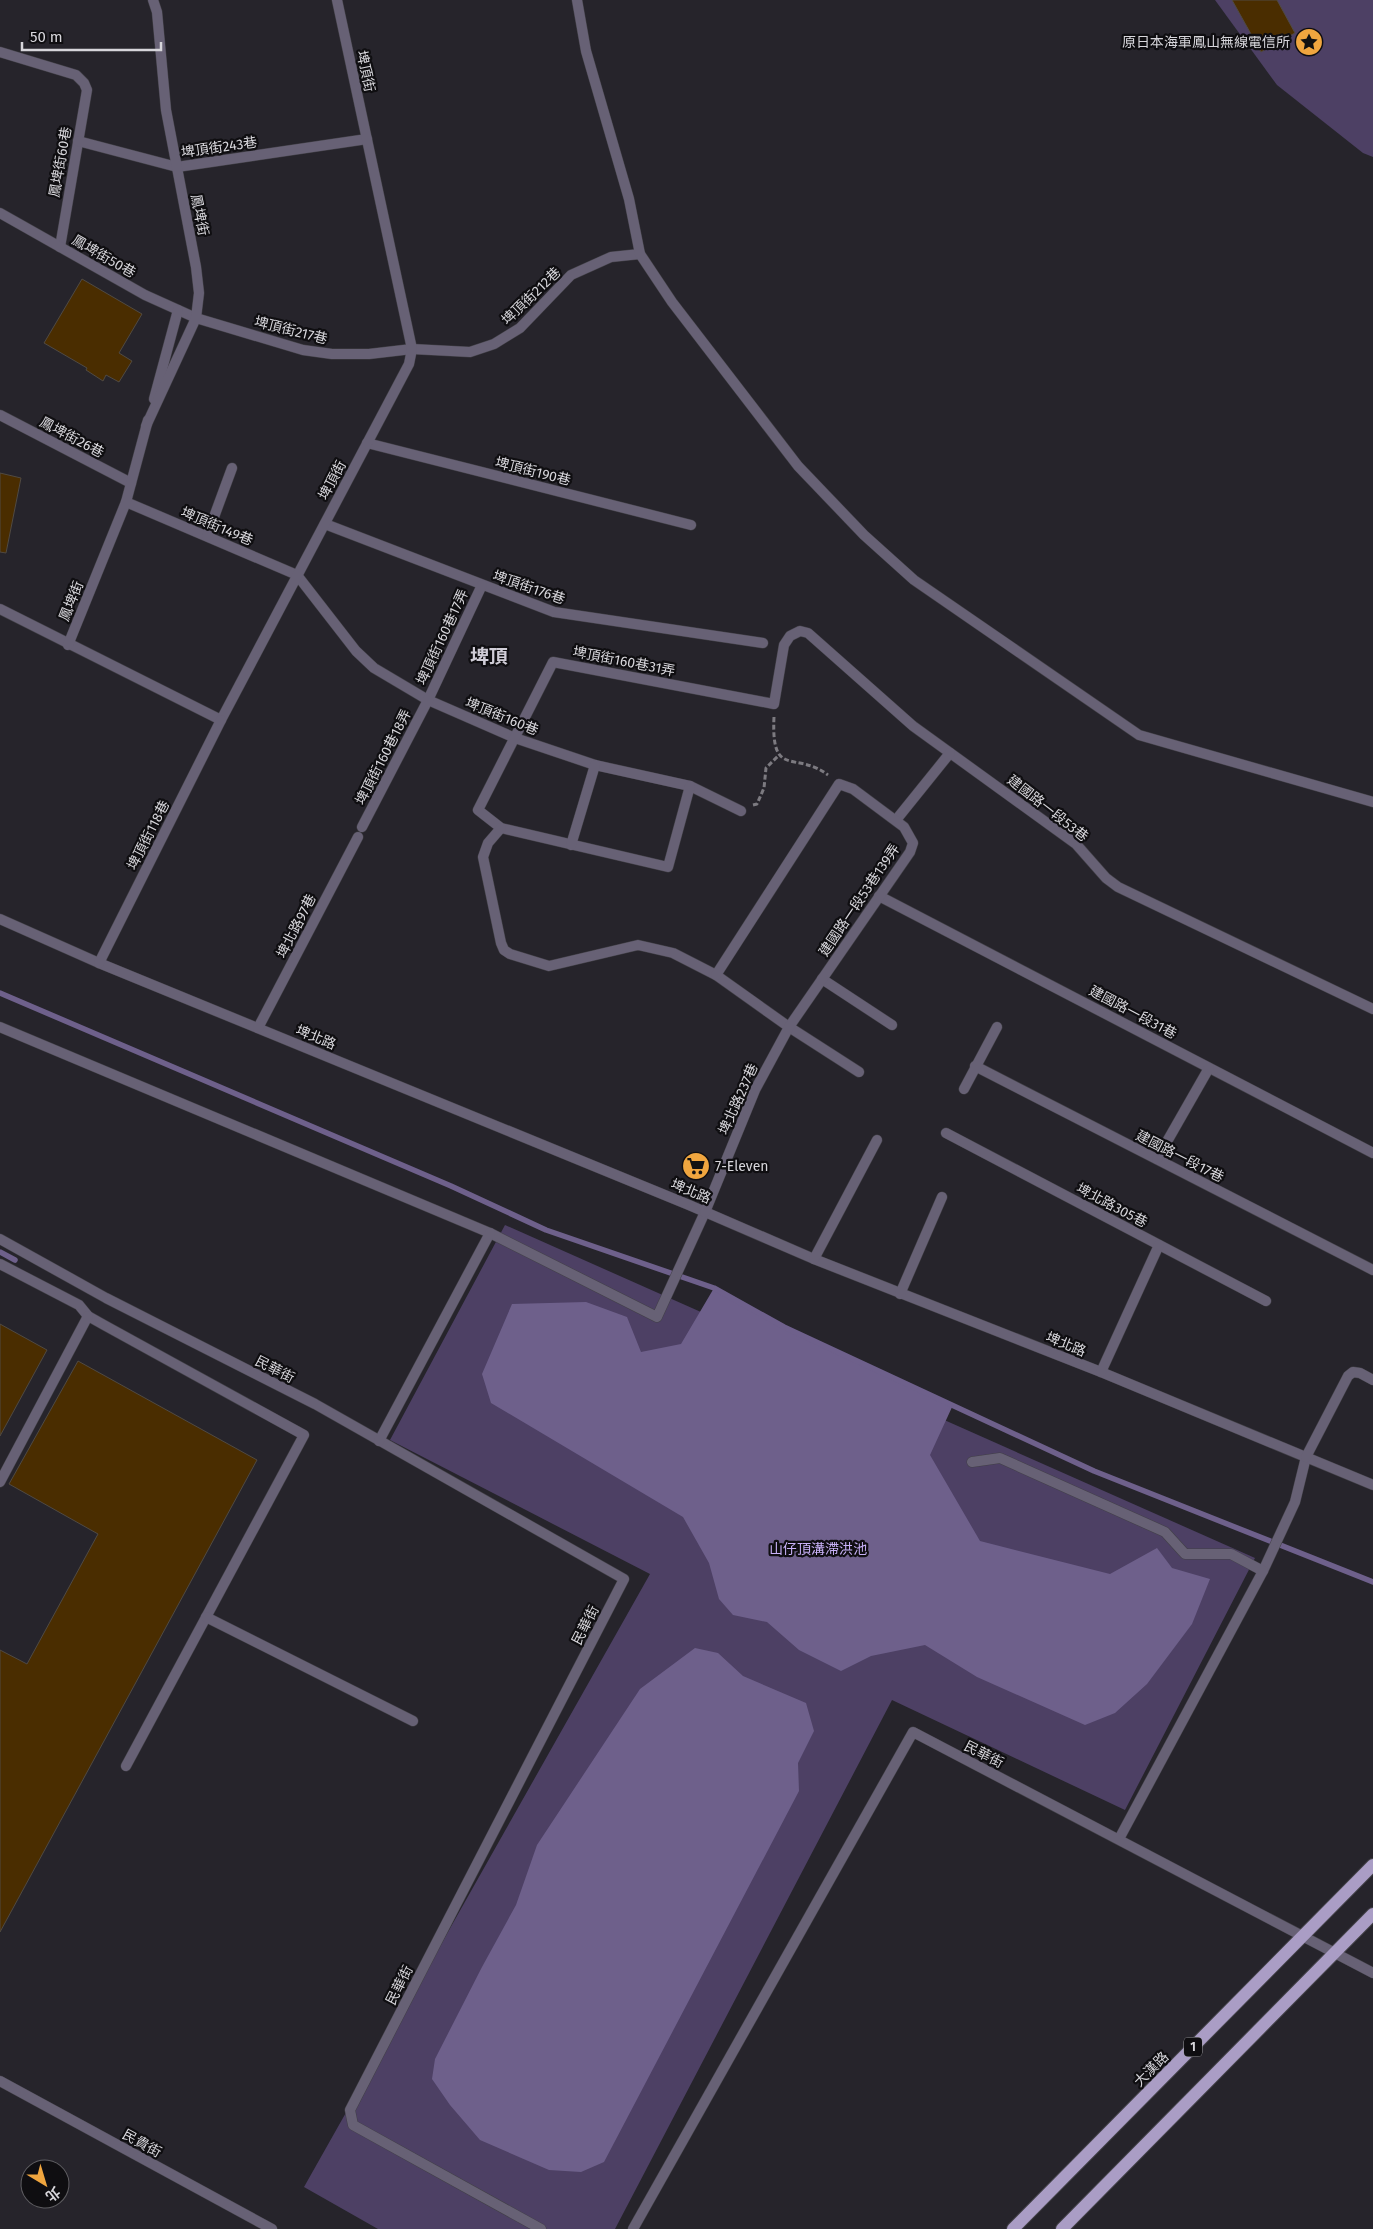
<svg xmlns="http://www.w3.org/2000/svg" width="1373" height="2229" font-family="'Fira Sans','Noto Sans TC',sans-serif">
<style>
.green{fill:#4d4064}
.water{fill:#6e608b}
.lines{fill:none;stroke-linecap:round;stroke-linejoin:round}
.stream{stroke:#6e608b;stroke-width:5.5}
.building{fill:#4a2d00;stroke:#504a43}
.lane-casing{stroke:#424047;stroke-width:11}
.street-casing{stroke:#424047;stroke-width:11}
.primary-casing{stroke:#424047;stroke-width:14}
.path{stroke:#7c7a80;stroke-width:3;stroke-dasharray:5 2.5;stroke-linecap:butt}
.lane{stroke:#676175;stroke-width:10}
.street{stroke:#676175;stroke-width:10}
.primary{stroke:#aa9dc5;stroke-width:12}
.labels{text-anchor:middle;stroke-width:4.5;stroke-linejoin:round;paint-order:stroke}
.shield{fill:#0f0e11;stroke:#9b9a9e;stroke-width:1}
.shield-label{font-size:12px;font-weight:bold;fill:#d7d6db}
.poi-label{font-size:14px;fill:#d7d6db;stroke:#0f0e11;text-anchor:end}
.street-label{font-size:14px;fill:#d7d6db;stroke:#0f0e11}
.park-label{font-size:14px;fill:#c8b1f7;stroke:#0f0e11}
.district-label{font-size:19px;font-weight:bold;fill:#d0cdd7;stroke:#0f0e11}
</style>
<rect width="100%" height="100%" fill="#26242b"/>
<g class="green">
<path d="M 1215,0 L 1373,0 L 1373,157 L 1363,153 L 1277,85 Z"/>
<path d="M 505,1225 L 1255,1558 L 1125,1810 L 892,1700 L 615,2229 L 378,2229 L 304,2187 L 650,1574 L 390,1440 Z"/>
</g>
<g class="water">
<path d="M 714,1288 L 784,1327 L 953,1405 L 930,1455 L 980,1541 L 1110,1574 L 1157,1548 L 1172,1568 L 1210,1579 L 1192,1624 L 1147,1684 L 1115,1713 L 1085,1725 L 977,1677 L 925,1645 L 871,1656 L 841,1671 L 799,1650 L 767,1622 L 733,1615 L 719,1599 L 709,1563 L 683,1517 L 491,1403 L 482,1374 L 512,1304 L 586,1302 L 627,1317 L 641,1352 L 681,1344 Z"/>
<path d="M 695,1648 L 718,1653 L 743,1676 L 806,1703 L 814,1731 L 798,1763 L 799,1791 L 604,2162 L 581,2172 L 549,2170 L 480,2140 L 450,2105 L 432,2079 L 435,2059 L 482,1967 L 516,1905 L 537,1845 L 640,1689 Z"/>
</g>
<g class="lines">
<g class="stream">
<path d="M 0,993 L 451,1186 L 546,1230 L 714,1288 L 784,1327 L 1094,1471 L 1373,1582"/>
<path d="M 0,1252 L 15,1260"/>
</g>
</g>
<g class="building">
<path d="M 1232,0 L 1277,0 L 1295,33 L 1261,52 Z"/>
<path d="M 82,279 L 142,314 L 119,353 L 132,361 L 119,382 L 106,375 L 103,381 L 86,370 L 87,368 L 44,343 Z"/>
<path d="M 0,473 L 21,478 L 6,553 L 0,552 Z"/>
<path d="M 0,1324 L 47,1350 L 0,1436 Z"/>
<path d="M 78,1361 L 257,1460 L 0,1932 L 0,1650 L 27,1664 L 98,1534 L 9,1484 Z"/>
</g>
<g class="lines">
<g class="lane-casing">
<g id="lane">
<path d="M 412,349 L 470,352 L 494,344 L 520,328 L 571,275 L 611,257 L 640,254"/>
<path d="M 367,443 L 691,525"/>
<path d="M 0,1027 L 490,1233 L 657,1317 L 705,1212"/>
<path d="M 1263,1571 L 1295,1502 L 1306,1457"/>
</g>
</g>
<g class="street-casing">
<g id="street">
<path d="M 577,0 L 586,51 L 629,199 L 640,254 L 672,302 L 798,466 L 864,535 L 914,580 L 1139,735 L 1373,802"/>
<path d="M 0,52 L 76,75 L 84,83 L 87,90 L 60,247"/>
<path d="M 78,141 L 177,167 L 367,139"/>
<path d="M 0,213 L 145,295 L 196,318 L 303,350 L 332,354 L 369,354 L 412,349"/>
<path d="M 154,399 L 178,310"/>
<path d="M 0,415 L 131,483"/>
<path d="M 146,426 L 196,318 L 199,293 L 196,267 L 166,110 L 157,12 L 153,0"/>
<path d="M 126,502 L 297,575 L 356,651 L 374,668 L 428,700 L 515,738 L 595,765 L 690,786 L 741,811"/>
<path d="M 325,524 L 554,612 L 763,643"/>
<path d="M 207,536 L 232,468"/>
<path d="M 0,609 L 221,720 L 409,364 L 412,349 L 337,0"/>
<path d="M 68,645 L 126,502 L 148,420"/>
<path d="M 690,786 L 668,867 L 501,828 L 478,810 L 553,662 L 774,704 L 784,645 L 790,636 L 800,631 L 808,633 L 913,726 L 1076,844 L 1106,878 L 1118,887 L 1373,1009"/>
<path d="M 896,820 L 950,753"/>
<path d="M 362,827 L 428,700 L 482,585"/>
<path d="M 501,828 L 488,843 L 483,857 L 501,943 L 504,950 L 510,954 L 549,966 L 638,945 L 673,953 L 716,975 L 789,1027 L 859,1072"/>
<path d="M 571,845 L 595,765"/>
<path d="M 879,896 L 1373,1153"/>
<path d="M 0,919 L 99,963 L 689,1205 L 814,1259 L 1101,1372 L 1373,1485"/>
<path d="M 99,963 L 221,720"/>
<path d="M 822,979 L 892,1025"/>
<path d="M 258,1028 L 358,837"/>
<path d="M 975,1066 L 1373,1270"/>
<path d="M 964,1089 L 997,1027"/>
<path d="M 946,1133 L 1266,1301"/>
<path d="M 1157,1159 L 1209,1068"/>
<path d="M 705,1212 L 755,1090 L 789,1027 L 910,852 L 913,843 L 904,827 L 853,789 L 839,784 L 716,975"/>
<path d="M 0,1239 L 106,1298 L 315,1404 L 624,1579 L 350,2110 L 353,2125 L 541,2229"/>
<path d="M 814,1259 L 877,1140"/>
<path d="M 0,1264 L 79,1305 L 88,1316 L 104,1325 L 304,1435 L 126,1766"/>
<path d="M 900,1294 L 942,1197"/>
<path d="M 1101,1372 L 1159,1245"/>
<path d="M 379,1441 L 490,1233"/>
<path d="M 1306,1457 L 1348,1376 L 1353,1372 L 1360,1373 L 1373,1380"/>
<path d="M 972,1462 L 1000,1458 L 1165,1532 L 1185,1554 L 1231,1554 L 1263,1571 L 1119,1839"/>
<path d="M 0,1482 L 88,1316"/>
<path d="M 206,1617 L 413,1721"/>
<path d="M 0,2081 L 272,2229"/>
<path d="M 633,2229 L 913,1732 L 1373,1973"/>
</g>
</g>
<g class="primary-casing">
<g id="primary">
<path d="M 1013,2229 L 1373,1865"/>
<path d="M 1062,2229 L 1373,1914"/>
</g>
</g>
<g class="path">
<path d="M 774,717 C 771,780 795,750 828,775"/>
<path d="M 753,805 L 757,804 L 764,788 L 766,768 L 779,755"/>
</g>
<use href="#lane" class="lane"/>
<use href="#street" class="street"/>
<use href="#primary" class="primary"/>
</g>
<defs>
<g id="sight-disc" transform="scale(1.4375)"><circle r="9.5" fill="#f0a63f" stroke="#0f0e11"/><path d="M0-6L1.8-2.2L6-1.7L2.9 1.2L3.7 5.4L0 3.3L-3.7 5.4L-2.9 1.2L-6-1.7L-1.8-2.2Z" fill="#111"/></g>
<g id="supermarket-disc" transform="scale(1.4375)"><circle r="9.5" fill="#f0a63f" stroke="#0f0e11"/><path d="M-6-5.5h2.5l.6 2H6L4.5 2H-2.5L-4.4-4H-6ZM-1.5 3.2a1.3 1.3 0 1 0 .1 0ZM3 3.2a1.3 1.3 0 1 0 .1 0Z" fill="#111"/></g>
</defs>
<g fill-rule="evenodd">
<use href="#sight-disc" x="1309" y="42"/>
<use href="#supermarket-disc" x="696" y="1166"/>
</g>
<g class="labels">
<rect class="shield" x="1184" y="2037.5" width="18" height="19" rx="4"/>
<g class="shield-label">
<text x="1193" y="2051">1</text>
</g>
<g class="poi-label">
<text x="1290" y="47">原日本海軍鳳山無線電信所</text>
<text x="715" y="1171" text-anchor="start">7-Eleven</text>
</g>
<g class="street-label">
<text transform="translate(366 71) rotate(78)" y="5">埤頂街</text>
<text transform="translate(219 147) rotate(-8)" y="5">埤頂街243巷</text>
<text transform="translate(60 162) rotate(-80)" y="5">鳳埤街60巷</text>
<text transform="translate(200 215) rotate(79)" y="5">鳳埤街</text>
<text transform="translate(104 256) rotate(30)" y="5">鳳埤街50巷</text>
<text transform="translate(531 296) rotate(-44)" y="5">埤頂街212巷</text>
<text transform="translate(291 330) rotate(14)" y="5">埤頂街217巷</text>
<text transform="translate(72 437) rotate(28)" y="5">鳳埤街26巷</text>
<text transform="translate(533 471) rotate(14)" y="5">埤頂街190巷</text>
<text transform="translate(332 480) rotate(-62)" y="5">埤頂街</text>
<text transform="translate(217 526) rotate(23)" y="5">埤頂街149巷</text>
<text transform="translate(529 587) rotate(19)" y="5">埤頂街176巷</text>
<text transform="translate(71 601) rotate(-68)" y="5">鳳埤街</text>
<text transform="translate(442 637) rotate(-65)" y="5">埤頂街160巷17弄</text>
<text transform="translate(624 661) rotate(11)" y="5">埤頂街160巷31弄</text>
<text transform="translate(502 716) rotate(22)" y="5">埤頂街160巷</text>
<text transform="translate(383 757) rotate(-63)" y="5">埤頂街160巷18弄</text>
<text transform="translate(1048 808) rotate(38)" y="5">建國路一段53巷</text>
<text transform="translate(148 835) rotate(-63)" y="5">埤頂街118巷</text>
<text transform="translate(859 900) rotate(-56)" y="5">建國路一段53巷139弄</text>
<text transform="translate(296 926) rotate(-63)" y="5">埤北路97巷</text>
<text transform="translate(1133 1012) rotate(28)" y="5">建國路一段31巷</text>
<text transform="translate(316 1037) rotate(22)" y="5">埤北路</text>
<text transform="translate(738 1099) rotate(-66)" y="5">埤北路237巷</text>
<text transform="translate(1180 1156) rotate(27)" y="5">建國路一段17巷</text>
<text transform="translate(691 1191) rotate(22)" y="5">埤北路</text>
<text transform="translate(1112 1205) rotate(28)" y="5">埤北路305巷</text>
<text transform="translate(1066 1344) rotate(22)" y="5">埤北路</text>
<text transform="translate(275 1369) rotate(27)" y="5">民華街</text>
<text transform="translate(585 1625) rotate(-63)" y="5">民華街</text>
<text transform="translate(984 1754) rotate(27)" y="5">民華街</text>
<text transform="translate(399 1985) rotate(-63)" y="5">民華街</text>
<text transform="translate(1151 2069) rotate(-45)" y="5">大漢路</text>
<text transform="translate(142 2143) rotate(29)" y="5">民貴街</text>
</g>
<g class="park-label">
<text x="818" y="1554">山仔頂溝滯洪池</text>
</g>
<g class="district-label">
<text x="489" y="663">埤頂</text>
</g>
</g>
<g transform="translate(45 2184) rotate(142)"><circle r="24" fill="#0f0e11" stroke="#5f5e62"/>
<path d="M0-4L9 19L0 12L-9 19Z" fill="#f0a63f"/>
<text y="-8" font-size="14" font-weight="bold" text-anchor="middle" fill="#d7d6db">北</text>
</g>
<path d="M22 42v8h139v-8" fill="none" stroke="#d7d6db" stroke-width="2.5"/>
<text x="30" y="42" font-size="15" fill="#d7d6db" stroke="#0f0e11" stroke-width="4" paint-order="stroke">50 m</text>
</svg>
